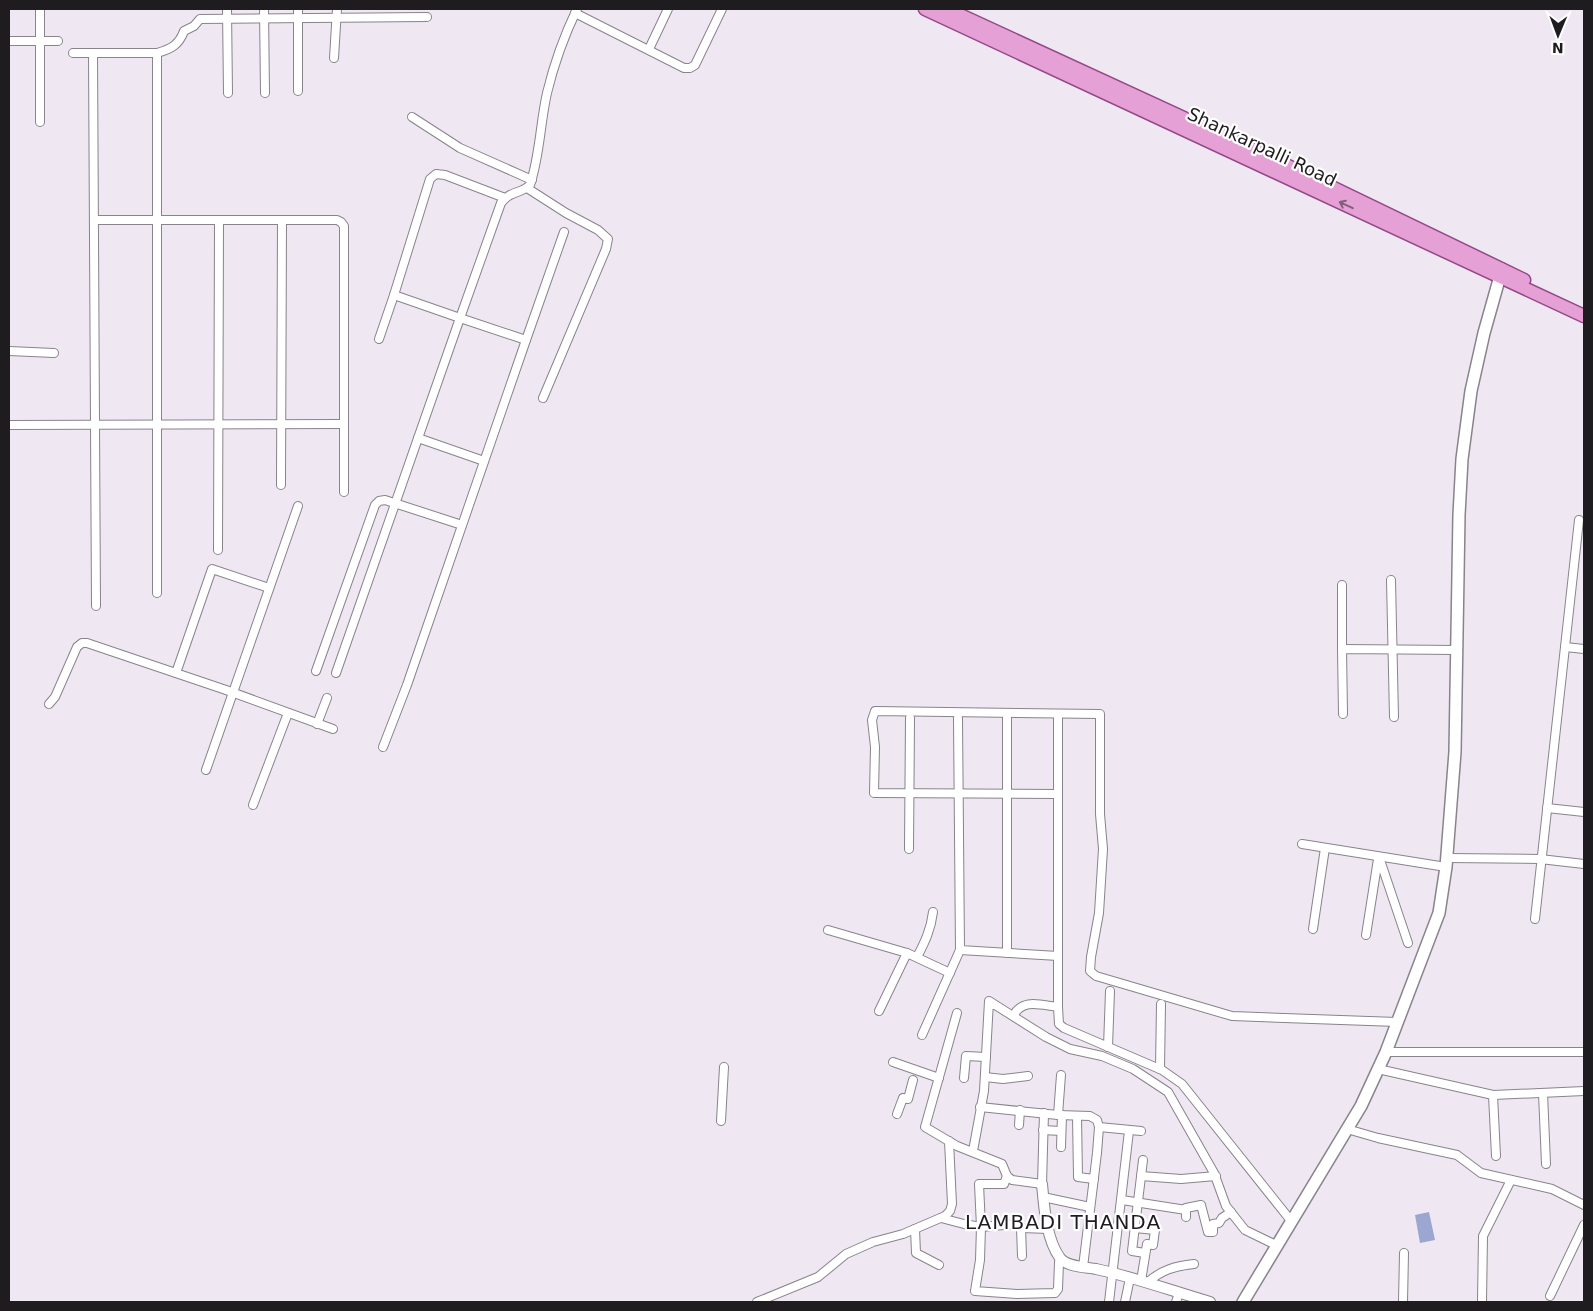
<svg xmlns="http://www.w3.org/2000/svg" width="1593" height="1311" font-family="'DejaVu Sans',sans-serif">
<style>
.water{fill:#9ba7d1}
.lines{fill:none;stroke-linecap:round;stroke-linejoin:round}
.minor-casing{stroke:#89838c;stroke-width:10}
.tertiary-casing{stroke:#89838c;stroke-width:12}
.secondary-casing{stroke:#89838c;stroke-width:14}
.primary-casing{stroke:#944885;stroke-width:15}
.minor{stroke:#fff;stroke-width:8}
.tertiary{stroke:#fff;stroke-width:10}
.secondary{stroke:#fff;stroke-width:11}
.primary{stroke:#e5a0d6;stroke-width:12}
.oneway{stroke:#825e7b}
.labels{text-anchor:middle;stroke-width:4.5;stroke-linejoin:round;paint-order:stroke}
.street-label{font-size:18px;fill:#1f1c20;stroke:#fff}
.quarter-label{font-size:20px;letter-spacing:1px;fill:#1f1c20;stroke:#fff}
</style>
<rect width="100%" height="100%" fill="#efe8f2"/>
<path class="water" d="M 1429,1212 L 1435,1240 L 1420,1243 L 1415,1215 Z"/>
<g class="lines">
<g class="minor-casing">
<g id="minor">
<path d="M 40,9 L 40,122"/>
<path d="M 227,9 L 228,93"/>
<path d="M 264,9 L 265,93"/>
<path d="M 298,9 L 298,91"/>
<path d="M 575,13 L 684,68 L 690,68 L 695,65 L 722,9"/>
<path d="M 9,41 L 58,41"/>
<path d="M 649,49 L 668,9"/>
<path d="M 73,53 L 157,53 C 171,49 179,45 184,31 L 194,26 L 200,19 L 427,17"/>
<path d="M 93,53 L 96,606"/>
<path d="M 334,58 L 337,9"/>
<path d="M 412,117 L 460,148 L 532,180"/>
<path d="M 527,188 L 566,213 L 598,230 L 608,239 L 606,249 L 543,398"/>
<path d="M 94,220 L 337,220 L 341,222 L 344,226 L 344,492"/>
<path d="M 379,339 L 394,295"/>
<path d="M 526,340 L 564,232"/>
<path d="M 9,351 L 54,353"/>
<path d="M 9,425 L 344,424"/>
<path d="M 418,438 L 484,461"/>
<path d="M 281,485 L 282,221"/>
<path d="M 218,550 L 219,221"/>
<path d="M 1391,580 L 1394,717"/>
<path d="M 157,593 L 157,53"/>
<path d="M 1565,647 L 1584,649"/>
<path d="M 1342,649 L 1342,585"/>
<path d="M 316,671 L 375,505 L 379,501 L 385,500 L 462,525"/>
<path d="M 176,673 L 212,569 L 269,588"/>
<path d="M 336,673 L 460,318 L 394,295 L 430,179 L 436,174 L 445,175 L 505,198"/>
<path d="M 49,704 L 55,697 L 77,647 L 82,643 L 87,643 L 226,690 L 333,729"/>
<path d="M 1343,714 L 1342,649 L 1457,650"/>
<path d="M 958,718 L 960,950 L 1058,956"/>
<path d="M 1007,718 L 1007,953"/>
<path d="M 1058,718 L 1058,1007 L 1059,1024 L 1064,1028 L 1162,1070 L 1182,1084 L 1292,1222"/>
<path d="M 317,724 L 327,698"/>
<path d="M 383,747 L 407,685 L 526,340 L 460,318 L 501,203 C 511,190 521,194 530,185 C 540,155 540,124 547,93 C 554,64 564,36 577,9"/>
<path d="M 206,770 L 298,506"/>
<path d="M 1057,794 L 874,793 L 875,747 L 872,720 L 875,711 L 1100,714 L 1100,814 L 1103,849 L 1099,913 L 1091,957 L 1090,971 L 1096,976 L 1232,1016 L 1397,1022"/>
<path d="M 253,805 L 288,713"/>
<path d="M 1547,808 L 1584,812"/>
<path d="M 1302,844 L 1446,867"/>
<path d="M 909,849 L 910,718"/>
<path d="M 1379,857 L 1408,943"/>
<path d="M 1447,858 L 1540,859 L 1584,864"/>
<path d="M 1535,919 L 1579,520"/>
<path d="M 1313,929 L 1325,848"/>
<path d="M 828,930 L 907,953 L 950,973"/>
<path d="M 1366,935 L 1378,859"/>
<path d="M 917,957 C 925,942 931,929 933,912"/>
<path d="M 879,1011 L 907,953"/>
<path d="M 957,1013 L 925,1127 L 957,1146 L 1002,1164 L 1007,1176 L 1012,1180 L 1042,1184 L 1044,1113"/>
<path d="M 1013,1016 C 1023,998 1040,1005 1058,1007"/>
<path d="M 922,1035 L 960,950"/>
<path d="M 1108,1047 L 1110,991"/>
<path d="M 1386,1052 L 1584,1052"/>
<path d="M 893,1062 L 939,1078"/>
<path d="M 1160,1069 L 1161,1004"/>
<path d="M 1378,1069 L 1493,1095 L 1584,1091"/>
<path d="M 985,1077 L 1003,1079 L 1028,1076"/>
<path d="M 964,1078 L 966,1056 L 986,1057"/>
<path d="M 1543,1093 L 1546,1164"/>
<path d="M 1493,1095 L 1496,1156"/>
<path d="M 980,1107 L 1058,1115 L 1090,1116 L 1097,1120 L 1099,1127 L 1097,1153 L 1083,1267"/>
<path d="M 897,1114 L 903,1098 L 908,1099 L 913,1080"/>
<path d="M 1058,1115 L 1061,1075"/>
<path d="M 1077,1116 L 1078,1177 L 1094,1179"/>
<path d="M 721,1121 L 724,1067"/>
<path d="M 1019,1125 L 1020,1110"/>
<path d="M 1099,1127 L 1141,1131"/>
<path d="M 1347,1129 L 1378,1138 L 1457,1155 L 1481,1173 L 1552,1189 L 1584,1205"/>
<path d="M 1043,1130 L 1061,1131"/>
<path d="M 1061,1147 L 1062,1115"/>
<path d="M 973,1151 L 984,1091 L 989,1001 L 1046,1037 L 1070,1049 L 1102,1056 L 1133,1069 L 1168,1092 L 1214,1173 L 1226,1206 L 1245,1230 L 1278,1246"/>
<path d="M 1143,1160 L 1132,1251 L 1145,1253"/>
<path d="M 1007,1176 L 1004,1184 L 979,1184 L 981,1227 L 1015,1224 L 1021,1228 L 1022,1256"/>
<path d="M 1141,1176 L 1181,1179 L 1216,1176"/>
<path d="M 1043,1197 L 1090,1207"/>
<path d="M 1122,1200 L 1186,1210"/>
<path d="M 1186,1217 L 1186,1208 L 1201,1205 L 1208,1232 L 1213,1232 L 1213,1224 L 1219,1223 L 1222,1218 L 1231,1212"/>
<path d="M 941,1218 L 964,1224 L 981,1227 L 980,1260 L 975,1291 L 1017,1294 L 1055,1293 L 1058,1289 L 1059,1262 L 1061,1260"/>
<path d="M 1021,1228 L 1049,1229"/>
<path d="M 1135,1228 L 1155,1230 L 1153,1245 L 1147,1244 L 1141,1281"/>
<path d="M 915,1229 L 916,1253 L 939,1265"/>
<path d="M 1147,1283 C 1161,1270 1175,1266 1194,1264"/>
<path d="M 1550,1296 L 1584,1225"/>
<path d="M 757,1302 L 818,1277 L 846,1254 L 873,1242 L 903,1234 L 945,1216 L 950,1211 L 952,1204 L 949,1141"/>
<path d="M 1109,1302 L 1129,1131"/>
<path d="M 1125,1302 L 1130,1278"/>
<path d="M 1176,1302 L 1179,1293"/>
<path d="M 1403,1302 L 1404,1253"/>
<path d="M 1482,1302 L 1483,1236 L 1511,1180"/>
</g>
</g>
<g class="tertiary-casing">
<path id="tertiary" d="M 1042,1184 C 1044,1206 1046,1239 1060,1258 C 1067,1267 1085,1267 1096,1269 C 1134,1277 1172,1291 1210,1302"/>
</g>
<g class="secondary-casing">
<path id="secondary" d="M 1243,1302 L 1361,1106 L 1386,1052 L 1439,913 L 1446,867 L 1455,752 L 1459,515 L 1462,459 L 1471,391 L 1484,333 L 1502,269"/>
</g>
<g class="primary-casing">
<g id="primary">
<path d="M 925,9 L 1584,316"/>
<path d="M 947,9 L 1288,166 L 1524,280"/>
</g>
</g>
<use href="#minor" class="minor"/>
<use href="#tertiary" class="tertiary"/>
<use href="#secondary" class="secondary"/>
<use href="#primary" class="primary"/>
</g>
<defs><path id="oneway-shaft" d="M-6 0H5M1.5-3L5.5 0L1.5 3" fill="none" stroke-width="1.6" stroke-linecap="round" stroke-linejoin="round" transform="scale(1.25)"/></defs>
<use class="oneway" href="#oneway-shaft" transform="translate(1346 205) rotate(-155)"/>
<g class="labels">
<g class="street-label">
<text transform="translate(1262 147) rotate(25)" y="6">Shankarpalli Road</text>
</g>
<g class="quarter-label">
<text x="1063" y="1229">LAMBADI THANDA</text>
</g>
</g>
<rect width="1593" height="1311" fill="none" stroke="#1f1c20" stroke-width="20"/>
<g transform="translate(1558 35) rotate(181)" stroke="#ffffff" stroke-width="4" paint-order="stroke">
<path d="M0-4L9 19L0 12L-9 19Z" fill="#1f1c20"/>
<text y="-8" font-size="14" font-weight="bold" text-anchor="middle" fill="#1f1c20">N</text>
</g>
</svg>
